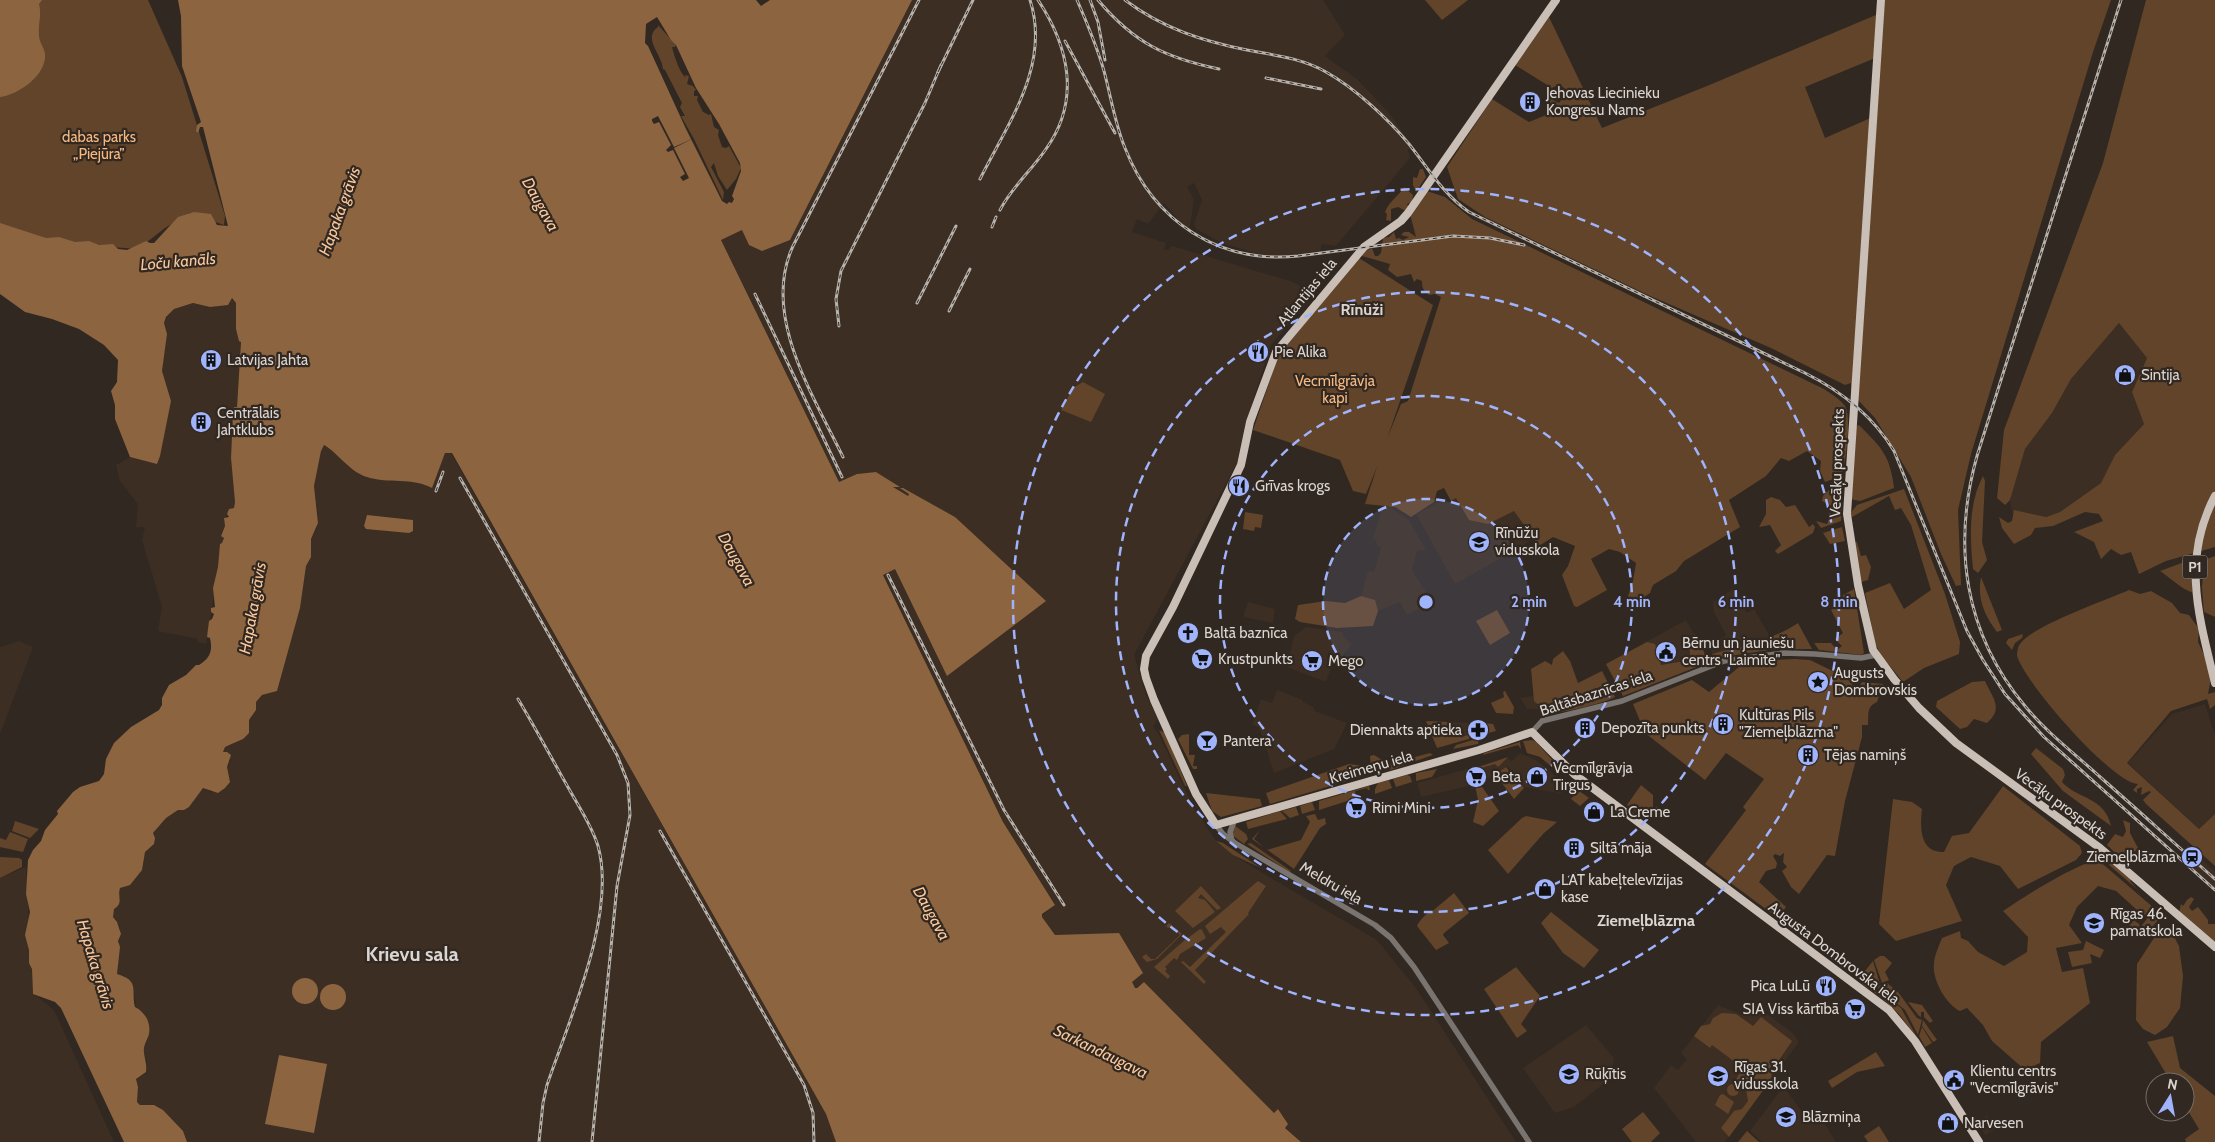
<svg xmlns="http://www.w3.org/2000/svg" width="2215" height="1142" font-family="Cabin,sans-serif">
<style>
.built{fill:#3c2e22}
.green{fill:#614429;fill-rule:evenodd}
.water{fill:#8c6440;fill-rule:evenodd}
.pier{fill:#312821}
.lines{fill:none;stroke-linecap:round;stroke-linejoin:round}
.minor{stroke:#797470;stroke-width:5.5}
.major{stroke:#c9bfb6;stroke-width:8}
.rail-casing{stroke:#b8b2ad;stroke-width:3}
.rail{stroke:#312821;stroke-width:1;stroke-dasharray:4;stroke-linecap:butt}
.ring{fill:none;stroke:#a0b3fd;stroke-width:2.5;stroke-dasharray:9 6}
.labels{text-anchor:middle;stroke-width:4.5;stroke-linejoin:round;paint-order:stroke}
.shield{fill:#312821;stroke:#a8a19c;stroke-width:1}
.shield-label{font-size:14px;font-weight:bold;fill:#dbd5d1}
.poi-label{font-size:15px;fill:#dbd5d1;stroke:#312821;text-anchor:start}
.park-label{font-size:15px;fill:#f8b981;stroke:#312821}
.street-label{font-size:15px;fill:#dbd5d1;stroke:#312821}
.water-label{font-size:16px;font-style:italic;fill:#fbc89c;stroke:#312821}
.neighbourhood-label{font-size:16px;font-weight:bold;fill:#dbd5d1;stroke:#312821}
.district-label{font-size:20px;font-weight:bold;fill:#dbd5d1;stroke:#312821}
.centre{fill:#a0b3fd;stroke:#312821;stroke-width:2.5}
.ring-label{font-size:15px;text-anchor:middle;font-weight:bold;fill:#a0b3fd;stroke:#312821;stroke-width:4.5;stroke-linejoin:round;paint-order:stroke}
</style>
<rect width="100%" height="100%" fill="#312821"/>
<g class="built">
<path d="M 912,0 L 1323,0 L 1345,35 L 1325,56 L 1357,79 L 1389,113 L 1413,147 L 1408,150 L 1410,158 L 1336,246 L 1322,244 L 1320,251 L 1280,257 L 1255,253 L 1222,243 L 1196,229 L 1194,224 L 1202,200 L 1194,183 L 1187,187 L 1194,199 L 1189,233 L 1164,203 L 1148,224 L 1137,219 L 1132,232 L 1166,243 L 1164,249 L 1168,250 L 1172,246 L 1290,281 L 1297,284 L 1312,297 L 1271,345 L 1244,428 L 1237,463 L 1134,655 L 1146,695 L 1158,719 L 1153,727 L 1157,731 L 1193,806 L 1216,841 L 1233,855 L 1271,878 L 1377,940 L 1416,988 L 1516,1142 L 1301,1142 L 1285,1127 L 1288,1124 L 1278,1109 L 1274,1113 L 1144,982 L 1135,988 L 1055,935 L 1041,916 L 1055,905 L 1003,822 L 883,574 L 895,569 L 947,675 L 1029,585 L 952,515 L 900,489 L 909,494 L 908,496 L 893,487 L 900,487 L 876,472 L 857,474 L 839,482 L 721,240 L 742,230 L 749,245 L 790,240 Z"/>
<path d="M 231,298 L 236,303 L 236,329 L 241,342 L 237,407 L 232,423 L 231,458 L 235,502 L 234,508 L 229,509 L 226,517 L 224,518 L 225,526 L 221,535 L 224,538 L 216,581 L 214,582 L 215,588 L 206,644 L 198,642 L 198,639 L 158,631 L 162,607 L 142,540 L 145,527 L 136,527 L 138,504 L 120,481 L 116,465 L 130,457 L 157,464 L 171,401 L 162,371 L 167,334 L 164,323 L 170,313 L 174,309 L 193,303 L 210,307 L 224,304 Z"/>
<path d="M 2119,323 L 2147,358 L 2132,392 L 2144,424 L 2115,455 L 2101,483 L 2060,512 L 2046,517 L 2012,513 L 2010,500 L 2025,449 L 2052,413 L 2071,379 Z"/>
<path d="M 324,445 L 367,477 L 423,483 L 431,488 L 445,453 L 451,453 L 826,1114 L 836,1142 L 187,1142 L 183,1131 L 163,1110 L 154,1105 L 140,1105 L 137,1102 L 138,1087 L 136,1079 L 146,1072 L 147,1062 L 144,1053 L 144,1042 L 149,1034 L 144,1013 L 136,1007 L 133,984 L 124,976 L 117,974 L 120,928 L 113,917 L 114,908 L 120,888 L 142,870 L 145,852 L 154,843 L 153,833 L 166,818 L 178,810 L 184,810 L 203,788 L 211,792 L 230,782 L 227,767 L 231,760 L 223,752 L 225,747 L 232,745 L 249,733 L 249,720 L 256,710 L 256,702 L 262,695 L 277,691 L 300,608 L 306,566 L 309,561 L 311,539 L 317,528 L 318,516 L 314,486 L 321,451 Z"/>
<path d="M 1456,498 L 1488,523 L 1514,510 L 1533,538 L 1524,545 L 1455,584 L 1416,514 L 1443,500 L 1445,504 Z"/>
<path d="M 1382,508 L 1391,508 L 1409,520 L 1426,550 L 1417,551 L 1412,570 L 1432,602 L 1407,615 L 1400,602 L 1378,611 L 1376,606 L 1361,596 L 1368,571 L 1374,572 L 1381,548 L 1376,544 L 1377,540 L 1373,539 Z"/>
<path d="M 1733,589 L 1747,613 L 1754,609 L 1768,633 L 1772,648 L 1727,656 L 1716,660 L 1708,645 L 1726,635 L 1714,612 L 1713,602 Z"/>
<path d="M 1248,602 L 1275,609 L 1273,623 L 1243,617 Z"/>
<path d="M 1686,620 L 1709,662 L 1623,696 L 1606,664 Z"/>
<path d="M 1306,627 L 1343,632 L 1344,638 L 1352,644 L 1342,657 L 1336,654 L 1326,682 L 1287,667 L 1294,636 Z"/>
<path d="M 19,641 L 33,647 L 0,734 L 0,647 Z"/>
<path d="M 1277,690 L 1303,700 L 1303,702 L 1313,707 L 1315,711 L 1347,723 L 1334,749 L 1274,773 L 1259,727 L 1252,725 L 1261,699 L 1272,703 Z"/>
<path d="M 1544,694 L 1551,709 L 1527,709 L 1520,698 Z"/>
<path d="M 2205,704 L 2215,735 L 2215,814 L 2199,829 L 2128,763 L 2172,714 Z"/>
<path d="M 1448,722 L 1481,723 L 1483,735 L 1460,741 Z"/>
<path d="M 1520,753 L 1536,760 L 1570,787 L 1566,792 L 1558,793 L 1524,787 L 1507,766 L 1481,783 L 1421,797 L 1417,783 L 1507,758 L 1512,761 Z"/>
<path d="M 2189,849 L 2215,871 L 2215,891 L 2180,860 Z"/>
<path d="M 26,867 L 33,993 L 54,1010 L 114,1142 L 0,1142 L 0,878 Z"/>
<path d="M 1752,1003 L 1794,1034 L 1799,1042 L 1725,1142 L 1696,1142 L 1654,1088 L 1671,1065 L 1678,1070 L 1687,1059 L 1681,1053 L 1718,1005 L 1742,1015 Z"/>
<path d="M 1586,1025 L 1614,1058 L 1610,1079 L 1574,1107 L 1555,1113 L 1523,1068 Z"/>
<path d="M 1786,1090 L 1804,1114 L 1822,1119 L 1836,1142 L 1762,1142 L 1750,1131 L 1779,1092 Z"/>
<path d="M 1987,1115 L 1996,1129 L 1985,1135 L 1978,1123 Z"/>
</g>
<g class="green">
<path d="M 0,0 L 148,0 L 182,77 L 225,216 L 224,225 L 190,213 L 165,228 L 138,249 L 44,242 L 0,229 Z"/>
<path d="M 1425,0 L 1468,0 L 1442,20 Z"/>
<path d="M 1885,0 L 2111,0 L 2093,52 L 1971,454 L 1958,510 L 1961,585 L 1956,586 L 1941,554 L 1911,477 L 1875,418 L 1858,400 L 1851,399 L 1851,383 L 1845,385 L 1771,348 L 1648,295 L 1485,217 L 1458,199 L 1447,167 L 1492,99 L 1529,122 L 1546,115 L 1550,108 L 1547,104 L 1551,99 L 1559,103 L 1568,91 L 1559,84 L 1552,88 L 1515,65 L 1549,17 L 1602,128 L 1707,86 L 1883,12 ZM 1880,56 L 1875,116 L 1825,138 L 1805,87 Z"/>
<path d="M 2146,0 L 2215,0 L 2215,547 L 2166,561 L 2139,574 L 2131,552 L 2121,555 L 2111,549 L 2101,559 L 2094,542 L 2074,532 L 2103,521 L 2099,514 L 2085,512 L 2053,526 L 2035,528 L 2031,535 L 2014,544 L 2002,528 L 1999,517 L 2008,523 L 2012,521 L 2014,510 L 2046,517 L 2060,512 L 2101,483 L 2115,455 L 2144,424 L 2132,392 L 2147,358 L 2119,323 L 2071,379 L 2052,413 L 2025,449 L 2010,500 L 2005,505 L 1997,498 L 2004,430 L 2103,163 Z"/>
<path d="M 658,25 L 676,45 L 675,47 L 672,47 C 674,55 679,72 686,78 L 685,75 L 689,76 L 687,84 L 693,86 L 696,90 L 694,91 L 694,96 L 698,96 L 697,100 L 703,112 L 709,115 L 711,114 L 714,127 L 719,130 L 718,135 L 722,147 L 726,148 L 729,146 L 741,168 L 736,179 L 727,190 L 718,176 L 714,163 L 711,167 L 724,192 L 723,200 L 694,139 L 681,116 L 685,116 L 680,107 L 682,103 L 665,70 L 663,69 C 662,54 642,38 658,27 Z"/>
<path d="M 1420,169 L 1423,169 L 1426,177 L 1416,192 L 1413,185 L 1413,177 L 1417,178 Z"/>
<path d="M 1404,187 L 1413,195 L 1412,202 L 1407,204 L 1409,208 L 1406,211 L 1398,207 L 1391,209 L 1391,221 L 1386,220 L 1387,214 L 1385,212 C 1389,201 1399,196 1404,187 Z"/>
<path d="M 1427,191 L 1445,197 L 1472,219 L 1824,389 C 1830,393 1841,400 1845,406 C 1852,418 1846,463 1841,476 L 1825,482 L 1820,471 L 1821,461 L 1807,451 L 1789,461 L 1781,458 L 1766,476 L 1729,500 L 1740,527 L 1684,561 L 1676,571 L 1653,585 L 1650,593 L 1634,604 L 1628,596 L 1633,581 L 1636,563 L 1620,552 L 1609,549 L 1591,559 L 1607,590 L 1577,607 L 1574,606 L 1562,575 L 1568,566 L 1575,546 L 1553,537 L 1539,546 L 1514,511 L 1488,524 L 1469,520 L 1456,498 L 1451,501 L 1444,488 L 1437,491 L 1434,502 L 1411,517 L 1395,507 L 1365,504 L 1377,467 L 1366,494 L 1353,491 L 1340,460 L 1253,430 L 1277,360 L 1281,352 L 1359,258 L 1433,305 L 1387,439 L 1401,404 L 1408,401 L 1441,297 L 1435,294 L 1429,295 C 1423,290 1422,288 1422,281 L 1417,279 L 1414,282 L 1411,274 L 1397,277 L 1388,270 L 1390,264 L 1362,256 L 1365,251 L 1372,248 L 1375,256 L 1378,256 L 1381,253 L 1383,238 L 1389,237 L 1394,232 L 1396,239 L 1399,238 L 1403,240 L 1409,237 L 1401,235 L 1404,232 L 1409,232 L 1416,237 L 1410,214 Z"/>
<path d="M 1083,382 L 1105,394 L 1091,422 L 1061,410 L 1073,388 Z"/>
<path d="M 1858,425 L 1860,426 C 1882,448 1890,456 1894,488 L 1860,501 L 1850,499 L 1854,428 Z"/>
<path d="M 1983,476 L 1985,481 L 1982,542 L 1987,560 L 1978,573 L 1973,569 C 1970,538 1968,504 1983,476 Z"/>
<path d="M 1837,482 L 1843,485 L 1841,521 L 1821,528 L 1816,521 L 1827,524 L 1834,507 L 1822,501 L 1823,496 Z"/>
<path d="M 1904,489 L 1945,594 L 1960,642 L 1959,654 L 1924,668 L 1903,682 L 1881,655 L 1875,643 L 1865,593 L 1890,583 L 1904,609 L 1931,590 L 1911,525 L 1901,508 L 1895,510 L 1889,496 L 1852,517 L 1849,515 L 1857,505 Z"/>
<path d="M 1771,497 L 1780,500 L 1786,507 L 1795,505 L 1809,527 L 1813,524 L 1815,527 L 1813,533 L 1778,554 L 1775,551 L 1781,545 L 1770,525 L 1759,527 L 1766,514 L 1766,500 Z"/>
<path d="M 1245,512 L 1263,515 L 1261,528 L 1255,527 L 1254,531 L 1243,529 Z"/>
<path d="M 1842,527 L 1845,541 L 1830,544 L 1823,533 Z"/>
<path d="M 1857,542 L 1861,556 L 1866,555 L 1871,567 L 1868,580 L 1861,582 L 1854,543 Z"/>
<path d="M 2215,556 L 2215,617 L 2204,612 L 2202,588 L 2204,560 Z"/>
<path d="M 2187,561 L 2190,572 L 2192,572 L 2192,592 C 2184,591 2168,576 2160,571 Z"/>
<path d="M 1981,577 L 2002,630 L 1997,632 C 1984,615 1977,598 1981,577 Z"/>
<path d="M 1854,589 L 1864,653 L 1861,655 L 1819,650 L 1814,643 L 1831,643 L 1837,650 L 1842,646 L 1835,639 L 1843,633 L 1831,610 L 1841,604 L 1843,595 Z"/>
<path d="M 2129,590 L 2140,594 L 2151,591 L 2172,603 L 2180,613 L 2189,615 L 2199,629 L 2198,642 L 2207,661 L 2211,678 L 2208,694 L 2215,692 L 2215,705 L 2210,709 L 2207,699 L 2171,711 L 2127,763 L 2199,829 L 2215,814 L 2215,866 L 2146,804 L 2143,800 L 2151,792 L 2149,791 L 2141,795 L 2142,787 L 2137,789 L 2137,793 L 2133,790 L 2138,784 C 2113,784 2022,680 2017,655 C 2017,653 2018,646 2020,644 C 2032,626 2106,600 2129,590 Z"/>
<path d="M 1361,596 L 1375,600 L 1378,611 L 1373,626 L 1337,628 L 1300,622 L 1295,619 L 1298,605 L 1326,601 L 1345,603 Z"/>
<path d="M 1497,610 L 1510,633 L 1490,645 L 1476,621 Z"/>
<path d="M 1798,623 L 1812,649 L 1776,649 L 1716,658 L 1712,654 C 1741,646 1773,640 1798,623 Z"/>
<path d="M 1695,634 L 1709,662 L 1623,696 L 1606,664 L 1647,642 L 1655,644 L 1661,665 L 1691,660 L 1688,639 Z"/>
<path d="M 2023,634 L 2022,638 L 2015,643 L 2012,650 L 2006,643 L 2008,639 Z"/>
<path d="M 1563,651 L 1570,661 L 1578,683 L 1602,671 L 1615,697 C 1603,704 1554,715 1540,714 L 1541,707 L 1534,701 L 1531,669 L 1545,661 L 1552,665 L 1553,659 Z"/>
<path d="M 1795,659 L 1810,660 L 1847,678 L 1857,690 L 1862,682 L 1883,684 L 1877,702 C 1866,707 1869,714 1868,725 L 1862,725 L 1862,737 L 1845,801 L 1835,856 L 1827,855 L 1799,894 L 1791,887 L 1782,871 L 1787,867 L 1783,862 L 1784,853 L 1780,856 L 1775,854 L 1773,856 L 1777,863 L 1776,868 L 1766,871 L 1759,882 L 1786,907 L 1778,918 L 1705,864 L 1746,810 L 1743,807 L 1764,779 L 1726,753 L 1705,780 L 1645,733 L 1633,704 L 1692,680 L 1709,692 L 1739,667 L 1773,660 Z"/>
<path d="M 1985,681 C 1993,699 2004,708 1987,723 L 1974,719 L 1967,727 L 1960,729 L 1936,707 L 1937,701 L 1972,682 Z"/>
<path d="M 1505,691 L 1514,707 L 1513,714 L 1496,713 L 1491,703 L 1504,697 L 1503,692 Z"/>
<path d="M 1426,721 L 1449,722 L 1460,737 L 1469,735 L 1469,739 L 1437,748 Z"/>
<path d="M 1484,723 L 1493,724 L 1496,731 L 1485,734 Z"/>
<path d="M 1159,730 L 1165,733 L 1187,786 L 1185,786 Z"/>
<path d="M 1189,734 L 1189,755 L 1195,755 L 1193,766 L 1197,766 L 1197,769 L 1193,769 L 1178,739 L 1182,735 Z"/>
<path d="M 1479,738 L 1478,744 L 1453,749 L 1456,745 Z"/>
<path d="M 1532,740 L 1536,742 L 1556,764 L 1552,767 L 1540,757 L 1527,753 L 1523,741 Z"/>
<path d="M 1520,742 L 1521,749 L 1518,745 L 1483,755 L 1484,753 Z"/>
<path d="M 2036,748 L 2063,769 L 2065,775 L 2062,782 C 2077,799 2105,797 2111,826 L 2063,791 L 2031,754 Z"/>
<path d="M 1430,753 L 1433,755 L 1390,770 L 1389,764 Z"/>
<path d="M 1374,755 L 1387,763 L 1371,767 L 1370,756 Z"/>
<path d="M 1508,757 L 1498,767 L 1495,764 L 1468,772 L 1467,771 Z"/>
<path d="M 1349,764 L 1364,766 L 1367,775 L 1270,804 L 1266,793 Z"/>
<path d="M 1506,767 L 1524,788 L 1514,799 L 1495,774 Z"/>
<path d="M 1437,769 L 1432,777 L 1416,781 L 1416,773 Z"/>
<path d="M 1407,775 L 1410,776 L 1412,782 L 1396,787 L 1393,779 Z"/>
<path d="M 1389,780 L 1392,788 L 1375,794 L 1375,789 L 1378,783 Z"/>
<path d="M 1480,784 L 1499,811 L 1483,826 L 1473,822 L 1478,800 L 1475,785 Z"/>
<path d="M 1641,785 L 1653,795 L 1653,809 L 1646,819 L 1627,805 Z"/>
<path d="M 1369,786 L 1370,790 L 1368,790 L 1367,788 L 1355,791 L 1356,797 L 1360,797 L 1319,810 L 1319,801 Z"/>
<path d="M 2003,786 L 2080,846 L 2082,853 L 2076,860 L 2018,889 L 2000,866 L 1971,857 L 1954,866 L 1946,885 L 1962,921 L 1896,941 L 1879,924 L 1893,799 L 1912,802 L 1922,809 C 1920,826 1919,853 1944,852 L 1952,836 L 1969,833 Z"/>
<path d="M 1578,790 L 1589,798 L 1580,806 L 1571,799 Z"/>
<path d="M 1206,793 L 1260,799 L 1262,806 L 1221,817 L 1212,811 Z"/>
<path d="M 1312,802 L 1315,810 L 1302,814 L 1300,806 Z"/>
<path d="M 1296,807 L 1299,815 L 1290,818 L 1282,811 Z"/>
<path d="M 1280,811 L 1287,819 L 1248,829 L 1246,822 Z"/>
<path d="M 1315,814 L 1318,820 L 1325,818 L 1326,824 L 1320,828 L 1294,869 L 1252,839 L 1260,830 L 1300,818 L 1260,830 L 1254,839 L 1267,850 L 1301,840 L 1310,822 L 1306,816 Z"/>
<path d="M 1526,816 L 1557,822 L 1544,833 L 1508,874 L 1488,850 L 1522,818 Z"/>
<path d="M 2123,820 L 2130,823 L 2130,833 L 2138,848 L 2125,862 L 2107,845 L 2115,834 L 2123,837 L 2126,831 Z"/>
<path d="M 15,821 L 39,829 L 30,838 L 12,831 Z"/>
<path d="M 1234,825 L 1246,834 L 1248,839 L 1244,844 L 1232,835 Z"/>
<path d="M 10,832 L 28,839 L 23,852 L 0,847 L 0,838 L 6,840 Z"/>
<path d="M 1216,841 L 1223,843 L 1261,868 L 1233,855 Z"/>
<path d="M 1251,843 L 1291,871 L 1289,872 L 1247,844 Z"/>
<path d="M 0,857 L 19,858 L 22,860 L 22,867 L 0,878 Z"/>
<path d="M 2097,859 L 2162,915 L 2149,931 L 2145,934 L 2142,925 L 2147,919 L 2116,891 L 2098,886 L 2077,907 L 2069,925 L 2082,943 L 2056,948 L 2062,972 L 2083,968 L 2090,1003 L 2041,1042 L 2040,1063 L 2025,1070 L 1992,1041 L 1983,1025 L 1967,1008 L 1960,1011 C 1946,1004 1932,980 1934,964 C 1934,956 1939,946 1942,938 L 1960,931 L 1961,938 L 1968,941 L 1978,952 L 2004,966 L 2027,952 L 2028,937 L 2003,911 C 2033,891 2063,872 2097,859 Z"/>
<path d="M 2112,861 L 2132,879 L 2130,881 L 2137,889 L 2109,865 Z"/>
<path d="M 1258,881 L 1266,886 L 1248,913 L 1249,914 L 1195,970 L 1206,982 L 1204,984 L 1181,962 L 1183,961 L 1190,967 L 1226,932 L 1221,927 L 1210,934 L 1205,926 Z"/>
<path d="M 1201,886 L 1221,908 L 1217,910 L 1201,894 L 1198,898 L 1205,900 L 1215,912 L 1193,928 L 1175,911 Z"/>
<path d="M 1454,893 L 1469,913 L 1444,933 L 1443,935 L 1449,943 L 1436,950 L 1417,926 C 1419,921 1425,915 1429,912 L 1430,913 Z"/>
<path d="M 2191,897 L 2194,899 L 2189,907 L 2192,911 L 2198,907 L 2208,920 L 2208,924 L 2215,924 L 2215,943 L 2179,913 L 2181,904 L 2183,906 L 2187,900 Z"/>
<path d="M 1551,912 L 1599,950 L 1584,968 L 1563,953 L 1541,923 Z"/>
<path d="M 2134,920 L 2140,925 L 2136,930 L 2138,933 L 2135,937 L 2127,929 Z"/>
<path d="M 1169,923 L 1182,934 L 1157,959 L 1147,962 L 1142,957 L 1146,954 L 1151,959 L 1155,959 L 1180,935 L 1172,926 L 1168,928 L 1166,926 Z"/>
<path d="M 1200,929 L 1202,930 L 1206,938 L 1180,954 L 1177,960 L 1174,958 L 1165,967 L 1167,969 L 1165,971 L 1170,976 L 1168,979 L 1154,967 L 1186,939 L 1189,941 L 1188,938 Z"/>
<path d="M 2170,929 L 2179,946 L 2183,976 L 2180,1008 L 2167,1027 L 2155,1035 L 2143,1029 L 2136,1020 L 2137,964 L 2154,938 Z"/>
<path d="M 2086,941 L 2104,950 L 2100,958 L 2090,954 L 2092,963 L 2072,967 L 2068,952 L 2083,950 Z"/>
<path d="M 1880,956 L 1884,956 L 1892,963 L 1885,972 L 1889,980 L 1882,983 L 1874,960 Z"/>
<path d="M 1873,961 L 1880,984 L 1873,985 L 1861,976 Z"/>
<path d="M 1516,967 L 1540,996 L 1521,1024 L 1527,1031 L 1517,1038 L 1484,989 Z"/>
<path d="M 1863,982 L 1901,1008 L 1918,1039 L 1899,1014 L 1882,998 L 1862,984 Z"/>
<path d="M 1887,983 L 1898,992 L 1917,1018 L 1922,1020 L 1918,1035 L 1905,1010 L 1876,987 Z"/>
<path d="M 1908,1002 L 1922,1005 L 1933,1021 L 1930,1023 L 1924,1017 L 1924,1012 L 1921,1012 L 1921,1017 L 1919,1016 Z"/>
<path d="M 1722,1013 L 1736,1014 L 1753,1026 L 1761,1017 L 1792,1041 L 1773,1069 L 1770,1081 L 1729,1137 L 1721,1128 L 1734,1111 L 1742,1109 L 1748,1101 L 1746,1089 L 1736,1079 L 1743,1068 L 1712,1045 L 1710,1048 L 1694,1036 L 1701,1026 L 1710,1024 L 1713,1018 Z"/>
<path d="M 1923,1020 L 1937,1040 L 1933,1042 L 1922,1026 Z"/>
<path d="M 1922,1027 L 1932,1043 L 1925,1047 L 1919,1036 Z"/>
<path d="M 2173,1036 L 2180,1068 L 2215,1096 L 2215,1142 L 2186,1142 L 2185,1139 L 2199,1129 L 2185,1106 L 2185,1082 L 2171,1082 L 2147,1042 Z"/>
<path d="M 1876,1052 L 1885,1066 L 1857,1072 L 1832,1088 L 1828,1081 Z"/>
<circle cx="1733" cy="1090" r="6"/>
<path d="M 1723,1094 L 1734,1102 L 1728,1114 L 1715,1105 L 1720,1095 Z"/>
<path d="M 1643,1112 L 1660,1133 L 1651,1142 L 1632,1142 L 1622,1129 Z"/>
<path d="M 1879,1126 L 1889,1142 L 1868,1142 L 1864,1136 Z"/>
<path d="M 1747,1131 L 1759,1142 L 1738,1142 Z"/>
</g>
<g class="water">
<path d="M 0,0 L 42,0 L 39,4 C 42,16 38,23 39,35 C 39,42 44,47 45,54 C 47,75 18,95 0,97 Z"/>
<path d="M 178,0 L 756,0 L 761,6 L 770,0 L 912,0 L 790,240 L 762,251 L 749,245 L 742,230 L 721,240 L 839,482 L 857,474 L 876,472 L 900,487 L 893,487 L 908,496 L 909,494 L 900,488 L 903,488 L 955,517 L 1046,601 L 947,676 L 895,569 L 883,575 L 1003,822 L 1055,905 L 1042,914 L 1042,917 L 1055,935 L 1119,933 L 1143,973 L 1132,982 L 1135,988 L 1137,988 L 1144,982 L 1274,1113 L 1278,1109 L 1288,1124 L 1285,1128 L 1301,1142 L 836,1142 L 826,1114 L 452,453 L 445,453 L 432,488 C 412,477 389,484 367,477 C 350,472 339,454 324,445 L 321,451 L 314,486 L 318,523 L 311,539 L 311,557 L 306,566 L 300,608 L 277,691 L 262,695 L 256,702 L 256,710 L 249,720 L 249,733 L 243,739 L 225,747 L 223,752 L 227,752 L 231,755 L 227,767 L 230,782 L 225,788 L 218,793 L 203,788 L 189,807 L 184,810 L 178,810 L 166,818 L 153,833 L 155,838 L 154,844 L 145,852 L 142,870 L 130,885 L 120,888 C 117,897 124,903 114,909 L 113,917 L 117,922 L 121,934 L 118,941 L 120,947 L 117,974 C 140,981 131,989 135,1007 C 145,1012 151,1022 149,1034 C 147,1041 143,1045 144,1053 C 145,1060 147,1064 146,1072 L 136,1079 L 138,1087 L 137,1102 L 140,1105 L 154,1105 L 163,1110 L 183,1131 L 187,1142 L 124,1142 L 61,1008 L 55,1002 L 33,994 L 32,969 L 29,963 L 29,950 L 25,935 L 30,912 L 26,894 L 28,860 L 33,850 L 41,841 L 45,830 L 58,814 L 57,811 L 73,792 L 80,787 L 99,781 L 104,774 L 106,759 L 114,743 L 131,727 L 159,710 L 162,705 L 162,698 L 169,685 L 186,675 L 196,665 L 199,665 C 210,658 213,651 210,638 L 207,637 L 209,621 L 212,619 L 214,614 L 211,612 L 211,608 L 215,607 L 213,588 L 218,567 L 220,544 L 222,543 L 224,538 L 221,536 L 225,526 L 224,518 L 229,517 L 227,514 L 229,509 L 234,508 L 235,502 L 231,458 L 233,412 L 234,407 L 237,407 L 241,342 L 239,341 L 236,329 L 236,303 L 232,298 L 228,305 L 210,307 L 193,303 L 174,309 L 166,317 L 164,323 L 167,334 L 162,371 L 171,401 L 160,456 L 157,464 L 130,457 L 115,419 L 115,405 L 111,391 L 117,382 L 118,360 L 104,345 L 79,329 L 52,319 L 25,312 L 0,294 L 0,223 L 46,238 L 59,237 L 75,242 L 89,241 L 99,245 L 113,244 L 118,249 L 127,250 L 146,241 L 150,243 L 154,243 L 178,217 L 194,212 L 211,214 L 217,225 L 228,226 L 203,127 L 200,127 L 198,133 L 196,131 L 197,125 L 201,122 L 182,66 L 181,16 ZM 657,17 L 671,40 L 676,45 L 696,88 L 719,124 L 740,163 L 741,171 L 732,196 L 734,199 L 732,203 L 729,202 L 727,204 L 722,201 L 686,129 L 648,46 L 645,43 L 646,24 Z"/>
<path d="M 367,515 L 413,520 L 413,531 L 409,533 L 366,529 L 364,526 Z"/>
<circle cx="305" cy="991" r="13"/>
<circle cx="333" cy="997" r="13"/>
<path d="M 279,1055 L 327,1064 L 314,1133 L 265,1124 Z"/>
</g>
<path class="pier" d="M 658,116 L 674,147 L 694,138 L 674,148 L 689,178 L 683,181 L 680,177 L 685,174 L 673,150 L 668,152 L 666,150 L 671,145 L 659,122 L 654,124 L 652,121 L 652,119 Z"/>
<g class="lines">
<g class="minor">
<path d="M 1532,732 L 1542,721 L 1622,701 L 1724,661 L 1783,653 L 1815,654 L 1861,658 L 1876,655"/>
<path d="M 1216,825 L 1223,834 L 1235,843 L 1375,925 L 1391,938 L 1414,967 L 1529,1142"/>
<path d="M 1232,841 L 1230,832 L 1235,819"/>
</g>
<g class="major">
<path d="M 1556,0 L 1408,213 L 1401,221 L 1364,247 L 1276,352 L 1250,422 L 1241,465 L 1173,607 L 1146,656 L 1144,669 L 1146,678 L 1154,700 L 1196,794 L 1216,825 L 1479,750 L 1532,732 L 1574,774 L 1889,1010 L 1915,1041 L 1979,1142"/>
<path d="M 1881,0 L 1847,514 L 1858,585 L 1873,650 L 1894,679 L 1919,708 L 1956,743 L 2100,848 L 2215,947"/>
<path d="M 2215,496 C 2181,560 2199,617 2215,683"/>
</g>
<g class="rail-casing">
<g id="rail">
<path d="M 1077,0 C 1087,23 1097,47 1104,71 C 1111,97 1115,124 1125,148 C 1154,222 1219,264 1298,256 L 1453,236 L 1490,238 L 1524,245"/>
<path d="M 1090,0 L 1098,22 L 1105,60"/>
<path d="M 1098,0 C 1134,43 1166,58 1219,69"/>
<path d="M 1125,0 C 1162,28 1202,41 1247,50 C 1273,55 1302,58 1326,72 C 1355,88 1388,119 1409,144 C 1428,168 1443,194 1469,212 L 1805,373 C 1841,391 1873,416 1894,451 L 1967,631 L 1983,660 L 2005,694 L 2044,737 L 2215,890"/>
<path d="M 2121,0 L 1977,456 C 1952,545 1964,633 2025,706 C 2046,732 2074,753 2099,776 C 2138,810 2176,845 2215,879"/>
<path d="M 1065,41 L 1115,133"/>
<path d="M 938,72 L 973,0"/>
<path d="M 1266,78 L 1321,89"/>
<path d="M 980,179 C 1008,123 1051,65 1030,0"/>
<path d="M 1000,210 C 1012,187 1031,171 1046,149 C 1081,100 1069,47 1038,0"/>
<path d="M 992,227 L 996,217"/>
<path d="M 755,294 L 842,477"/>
<path d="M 917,303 L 956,226"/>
<path d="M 949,311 L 970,269"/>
<path d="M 839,326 L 836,299 L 841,271 L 925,103 L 941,65"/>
<path d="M 843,457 C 813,395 761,315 793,246 L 919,0"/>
<path d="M 460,478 L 617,755 L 628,783 L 630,815 L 617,886 L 592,1142"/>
<path d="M 436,491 L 443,472"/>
<path d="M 888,575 L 1004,810 L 1064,905"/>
<path d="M 518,699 C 536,729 552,759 569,789 C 579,807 592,826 598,846 C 617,914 569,1020 547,1085 L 543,1103 L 539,1142"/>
<path d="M 660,831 L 804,1085 L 813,1113 L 814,1142"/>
</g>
</g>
<use href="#rail" class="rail"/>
</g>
<circle cx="1426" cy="602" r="103" fill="#a0b3fd" fill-opacity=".12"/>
<g class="ring">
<circle cx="1426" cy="602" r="103"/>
<circle cx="1426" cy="602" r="206"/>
<circle cx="1426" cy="602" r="310"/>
<circle cx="1426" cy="602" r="413"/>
</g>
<defs>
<g id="building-disc" transform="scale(1.125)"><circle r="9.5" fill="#a0b3fd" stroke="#312821"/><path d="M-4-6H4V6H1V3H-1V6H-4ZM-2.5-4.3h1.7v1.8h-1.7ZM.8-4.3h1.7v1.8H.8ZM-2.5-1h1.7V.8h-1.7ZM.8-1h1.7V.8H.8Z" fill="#111"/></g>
<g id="restaurant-disc" transform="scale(1.125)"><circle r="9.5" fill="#a0b3fd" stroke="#312821"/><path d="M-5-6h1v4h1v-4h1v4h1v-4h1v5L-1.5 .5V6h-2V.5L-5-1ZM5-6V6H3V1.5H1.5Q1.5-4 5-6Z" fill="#111"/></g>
<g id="shop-disc" transform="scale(1.125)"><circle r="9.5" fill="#a0b3fd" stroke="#312821"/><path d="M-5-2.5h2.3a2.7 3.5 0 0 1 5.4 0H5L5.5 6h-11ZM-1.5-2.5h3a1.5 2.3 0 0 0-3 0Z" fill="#111"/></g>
<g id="school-disc" transform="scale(1.125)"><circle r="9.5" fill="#a0b3fd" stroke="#312821"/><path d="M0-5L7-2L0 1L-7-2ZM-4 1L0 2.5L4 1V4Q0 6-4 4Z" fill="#111"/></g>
<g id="church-disc" transform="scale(1.125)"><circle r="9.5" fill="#a0b3fd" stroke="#312821"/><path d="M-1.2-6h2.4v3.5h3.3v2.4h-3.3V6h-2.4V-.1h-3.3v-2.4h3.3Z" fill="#111"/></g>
<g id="civic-disc" transform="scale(1.125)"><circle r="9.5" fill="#a0b3fd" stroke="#312821"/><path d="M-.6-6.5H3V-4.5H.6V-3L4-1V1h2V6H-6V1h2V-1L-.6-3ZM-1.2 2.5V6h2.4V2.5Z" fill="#111"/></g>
<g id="supermarket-disc" transform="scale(1.125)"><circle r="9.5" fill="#a0b3fd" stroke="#312821"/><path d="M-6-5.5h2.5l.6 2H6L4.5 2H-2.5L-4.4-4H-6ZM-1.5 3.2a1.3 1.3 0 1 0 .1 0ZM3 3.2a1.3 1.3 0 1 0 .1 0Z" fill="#111"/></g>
<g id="sight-disc" transform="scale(1.125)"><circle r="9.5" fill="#a0b3fd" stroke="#312821"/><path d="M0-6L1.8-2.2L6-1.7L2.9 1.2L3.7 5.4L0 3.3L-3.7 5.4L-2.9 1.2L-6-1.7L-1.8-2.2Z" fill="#111"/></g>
<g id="pharmacy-disc" transform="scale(1.125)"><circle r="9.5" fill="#a0b3fd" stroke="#312821"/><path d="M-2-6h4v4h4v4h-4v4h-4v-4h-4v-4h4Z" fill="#111"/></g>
<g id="bar-disc" transform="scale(1.125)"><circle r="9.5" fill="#a0b3fd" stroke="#312821"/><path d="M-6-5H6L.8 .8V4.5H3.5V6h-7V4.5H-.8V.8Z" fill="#111"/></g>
<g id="station-disc" transform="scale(1.125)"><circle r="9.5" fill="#a0b3fd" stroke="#312821"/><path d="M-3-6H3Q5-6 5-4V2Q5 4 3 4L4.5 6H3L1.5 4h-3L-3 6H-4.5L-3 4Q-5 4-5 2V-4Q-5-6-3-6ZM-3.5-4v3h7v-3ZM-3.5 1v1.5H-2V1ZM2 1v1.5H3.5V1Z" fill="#111"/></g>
</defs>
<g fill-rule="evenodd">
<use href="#building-disc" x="1530" y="102"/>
<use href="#restaurant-disc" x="1258" y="352"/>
<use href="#building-disc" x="211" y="360"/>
<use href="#shop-disc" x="2125" y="375"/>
<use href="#building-disc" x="201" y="422"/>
<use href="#restaurant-disc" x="1239" y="486"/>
<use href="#school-disc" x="1479" y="542"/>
<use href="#church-disc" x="1188" y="633"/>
<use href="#civic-disc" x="1666" y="652"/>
<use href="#supermarket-disc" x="1202" y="659"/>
<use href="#supermarket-disc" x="1312" y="661"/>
<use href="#sight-disc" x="1818" y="682"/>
<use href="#building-disc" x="1723" y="724"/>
<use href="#building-disc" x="1585" y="728"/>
<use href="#pharmacy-disc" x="1478" y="730"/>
<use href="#bar-disc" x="1207" y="741"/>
<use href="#building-disc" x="1808" y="755"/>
<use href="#supermarket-disc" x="1476" y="777"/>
<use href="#shop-disc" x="1537" y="777"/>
<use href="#supermarket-disc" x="1356" y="808"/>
<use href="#shop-disc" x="1594" y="812"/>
<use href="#building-disc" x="1574" y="848"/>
<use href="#station-disc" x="2192" y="857"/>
<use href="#shop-disc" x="1545" y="889"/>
<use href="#school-disc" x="2094" y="923"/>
<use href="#restaurant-disc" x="1826" y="986"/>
<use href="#supermarket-disc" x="1855" y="1009"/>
<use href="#school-disc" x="1569" y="1074"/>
<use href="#school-disc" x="1718" y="1076"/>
<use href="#civic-disc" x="1954" y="1080"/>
<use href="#school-disc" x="1786" y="1117"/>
<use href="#shop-disc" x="1948" y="1123"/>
</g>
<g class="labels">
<rect class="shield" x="2182.5" y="555.5" width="25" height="23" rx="4"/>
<g class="shield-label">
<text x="2195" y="572">P1</text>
</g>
<g class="poi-label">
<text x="1546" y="98">Jehovas Liecinieku<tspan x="1546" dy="17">Kongresu Nams</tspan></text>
<text x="1274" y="357">Pie Alika</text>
<text x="227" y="365">Latvijas Jahta</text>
<text x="2141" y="380">Sintija</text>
<text x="217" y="418">Centrālais<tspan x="217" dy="17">Jahtklubs</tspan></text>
<text x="1255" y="491">Grīvas krogs</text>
<text x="1495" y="538">Rīnūžu<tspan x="1495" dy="17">vidusskola</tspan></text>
<text x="1204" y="638">Baltā baznīca</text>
<text x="1682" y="648">Bērnu un jauniešu<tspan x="1682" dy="17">centrs "Laimīte"</tspan></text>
<text x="1218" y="664">Krustpunkts</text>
<text x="1328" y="666">Mego</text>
<text x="1834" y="678">Augusts<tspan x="1834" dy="17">Dombrovskis</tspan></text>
<text x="1739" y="720">Kultūras Pils<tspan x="1739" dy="17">"Ziemeļblāzma"</tspan></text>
<text x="1601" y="733">Depozīta punkts</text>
<text x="1462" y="735" text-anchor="end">Diennakts aptieka</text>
<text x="1223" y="746">Pantera</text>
<text x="1824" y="760">Tējas namiņš</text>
<text x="1553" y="773">Vecmīlgrāvja<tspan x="1553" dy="17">Tirgus</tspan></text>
<text x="1492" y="782">Beta</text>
<text x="1372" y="813">Rimi Mini</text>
<text x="1610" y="817">La Creme</text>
<text x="1590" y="853">Siltā māja</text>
<text x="2176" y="862" text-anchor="end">Ziemeļblāzma</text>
<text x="1561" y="885">LAT kabeļtelevīzijas<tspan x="1561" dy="17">kase</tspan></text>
<text x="2110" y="919">Rīgas 46.<tspan x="2110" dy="17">pamatskola</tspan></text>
<text x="1810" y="991" text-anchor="end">Pica LuLū</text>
<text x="1839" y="1014" text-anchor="end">SIA Viss kārtībā</text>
<text x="1734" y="1072">Rīgas 31.<tspan x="1734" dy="17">vidusskola</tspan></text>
<text x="1970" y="1076">Klientu centrs<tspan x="1970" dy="17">"Vecmīlgrāvis"</tspan></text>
<text x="1585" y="1079">Rūķītis</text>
<text x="1802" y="1122">Blāzmiņa</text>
<text x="1964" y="1128">Narvesen</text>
</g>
<g class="park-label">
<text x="99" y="142">dabas parks<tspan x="99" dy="17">„Piejūra”</tspan></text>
<text x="1335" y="386">Vecmīlgrāvja<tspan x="1335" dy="17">kapi</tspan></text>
</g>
<g class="street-label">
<text transform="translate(1307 292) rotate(-50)" y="5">Atlantijas iela</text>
<text transform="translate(1837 463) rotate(-88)" y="5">Vecāķu prospekts</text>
<text transform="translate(1596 693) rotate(-18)" y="5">Baltāsbaznīcas iela</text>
<text transform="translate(1371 767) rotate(-16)" y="5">Kreimeņu iela</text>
<text transform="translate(2061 804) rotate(36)" y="5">Vecāķu prospekts</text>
<text transform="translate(1331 883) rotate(30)" y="5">Meldru iela</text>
<text transform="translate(1834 953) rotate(37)" y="5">Augusta Dombrovska iela</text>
</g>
<g class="water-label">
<text transform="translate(541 204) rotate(61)" y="6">Daugava</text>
<text transform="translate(339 211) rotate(-70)" y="6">Hapaka grāvis</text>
<text transform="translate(178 261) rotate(-5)" y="6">Loču kanāls</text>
<text transform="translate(737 559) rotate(61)" y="6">Daugava</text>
<text transform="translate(252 608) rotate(-80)" y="6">Hapaka grāvis</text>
<text transform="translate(932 913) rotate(61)" y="6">Daugava</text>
<text transform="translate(96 964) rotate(73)" y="6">Hapaka grāvis</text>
<text transform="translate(1101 1051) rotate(26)" y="6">Sarkandaugava</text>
</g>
<g class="neighbourhood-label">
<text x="1362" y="315">Rīnūži</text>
<text x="1646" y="926">Ziemeļblāzma</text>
</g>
<g class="district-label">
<text x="412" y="961">Krievu sala</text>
</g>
</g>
<circle cx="1426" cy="602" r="8" class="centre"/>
<g class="ring-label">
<text x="1529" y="607">2 min</text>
<text x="1632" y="607">4 min</text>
<text x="1736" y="607">6 min</text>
<text x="1839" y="607">8 min</text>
</g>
<g transform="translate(2170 1097) rotate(11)"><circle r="24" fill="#312821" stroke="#756d67"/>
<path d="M0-4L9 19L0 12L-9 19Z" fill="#a0b3fd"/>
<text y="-8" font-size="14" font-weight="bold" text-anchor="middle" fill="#dbd5d1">N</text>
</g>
</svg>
